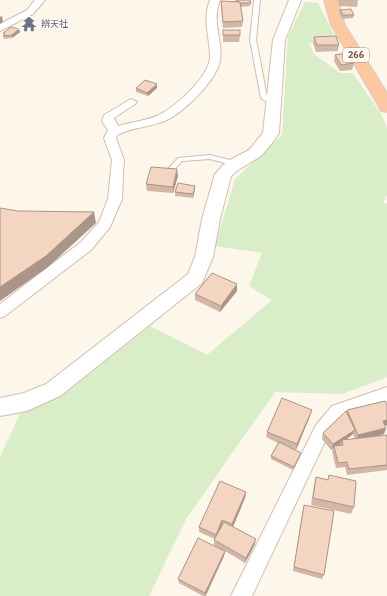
<svg xmlns="http://www.w3.org/2000/svg" width="387" height="596" font-family="'IBM Plex Sans','Noto Sans JP',sans-serif">
<style>
.green{fill:#d8edc8}
.lines{fill:none;stroke-linecap:round;stroke-linejoin:round}
.service-casing{stroke:#d2beaf;stroke-width:2}
.minor-casing{stroke:#d2beaf;stroke-width:2}
.tertiary-casing{stroke:#d2beaf;stroke-width:2}
.trunk-casing{stroke:#dad1cd;stroke-width:2}
.service{fill:#fff;fill-rule:evenodd}
.minor{fill:#fff;fill-rule:evenodd}
.tertiary{fill:#fff;fill-rule:evenodd}
.trunk{fill:#fbc8a2;fill-rule:evenodd}
.wall{fill:#d2b7a7;fill-rule:evenodd}
.shaded-wall{fill:#ab9588}
.building{fill:#f4d5c2;stroke:#ab9588}
.labels{text-anchor:middle;stroke-width:3;stroke-linejoin:round;paint-order:stroke}
.far-worship-label{font-size:9px;fill:#5b616d;stroke:#fffaf3;text-anchor:start}
.shield{fill:#fffaf3;stroke:#a38b7e;stroke-width:1}
.shield-label{font-size:9px;font-weight:bold;fill:#7b5c4c}
</style>
<rect width="100%" height="100%" fill="#fdf6eb"/>
<path class="green" d="M 305,2 L 318,3 L 335,37 L 309,44 L 315,55 L 340,73 L 353,73 L 381,114 L 387,128 L 387,195 L 383,202 L 387,204 L 387,377 L 342,394 L 275,392 L 186,519 L 149,596 L 0,596 L 0,457 L 21,412 L 64,394 L 150,326 L 207,355 L 272,300 L 249,286 L 262,253 L 215,246 L 235,179 L 282,135 L 288,36 Z"/>
<g class="lines">
<g class="service-casing">
<g id="service">
<path d="M 254,0 L 260,0 L 256,40 L 267,97 L 275,103 L 276,104 L 273,106 L 261,98 L 250,40 Z"/>
<path d="M 210,155 L 238,162 L 239,164 L 236,166 L 210,159 L 182,161 L 173,171 L 171,171 L 168,169 L 178,158 Z"/>
</g>
</g>
<g class="minor-casing">
<g id="minor">
<path d="M 35,0 L 45,0 L 33,14 L 0,31 L 0,24 L 27,10 Z"/>
<path d="M 210,0 L 220,0 C 211,23 223,38 220,60 C 218,79 184,112 167,120 C 151,127 133,127 117,135 L 116,138 L 124,160 L 123,175 L 122,199 L 110,227 L 91,250 L 5,316 L 0,318 L 0,304 L 81,242 L 99,222 L 108,199 L 112,160 L 104,138 L 108,130 L 102,121 L 104,115 L 131,99 L 137,102 L 135,104 L 114,118 L 118,126 C 131,122 146,121 159,115 C 175,107 210,76 210,57 C 210,37 202,20 210,0 Z"/>
<path d="M 387,387 L 387,401 L 344,416 L 328,435 L 252,596 L 231,596 L 316,425 L 332,406 Z"/>
</g>
</g>
<g class="tertiary-casing">
<path id="tertiary" d="M 289,0 L 301,0 L 285,40 L 279,133 L 272,143 L 261,156 L 238,170 L 231,176 L 220,219 L 213,257 L 202,283 L 60,396 L 27,411 L 0,416 L 0,398 L 24,393 L 46,384 L 188,274 L 195,257 L 202,219 L 215,174 L 226,162 L 249,150 L 263,133 L 273,40 Z"/>
</g>
<g class="trunk-casing">
<path id="trunk" d="M 324,0 L 338,0 L 345,25 L 387,93 L 387,112 L 381,111 L 379,107 L 331,25 Z"/>
</g>
<use href="#service" class="service"/>
<use href="#minor" class="minor"/>
<use href="#tertiary" class="tertiary"/>
<use href="#trunk" class="trunk"/>
</g>
<g class="wall">
<path d="M 235,0 L 250,0 L 251,3 L 250,6 L 241,7 L 243,21 L 242,27 L 223,28 L 221,7 L 221,1 L 237,2 L 237,1 L 235,1 Z"/>
<path d="M 338,0 L 358,0 L 357,7 L 339,6 Z"/>
<path d="M 340,10 L 354,15 L 353,18 L 342,19 L 339,13 Z"/>
<path d="M 19,29 L 20,32 L 12,38 L 4,39 L 3,36 L 4,35 L 3,33 Z"/>
<path d="M 223,30 L 240,35 L 239,42 L 223,42 Z"/>
<path d="M 314,37 L 339,45 L 338,51 L 316,52 L 313,43 Z"/>
<path d="M 335,55 L 354,63 L 352,70 L 340,71 L 334,61 Z"/>
<path d="M 136,88 L 157,88 L 148,96 L 136,92 Z"/>
<path d="M 178,176 L 173,193 L 147,191 L 146,184 Z"/>
<path d="M 195,186 L 195,189 L 193,198 L 175,196 L 175,192 Z"/>
<path d="M 237,291 L 220,312 L 195,300 L 195,294 Z"/>
<path d="M 387,405 L 387,425 L 385,426 L 386,428 L 384,434 L 375,436 L 387,435 L 387,470 L 347,475 L 345,467 L 336,468 L 332,451 L 333,448 L 331,450 L 322,439 L 323,433 L 346,411 L 347,410 ZM 353,434 L 355,439 L 346,440 L 352,435 Z"/>
<path d="M 310,416 L 296,450 L 301,453 L 300,456 L 293,470 L 271,459 L 271,456 L 278,443 L 266,437 L 267,432 Z"/>
<path d="M 329,475 L 354,507 L 351,514 L 311,505 L 314,485 L 316,477 L 328,480 Z"/>
<path d="M 246,492 L 245,498 L 233,527 L 255,544 L 245,563 L 225,551 L 224,556 L 206,596 L 203,596 L 179,583 L 178,579 L 224,551 L 214,545 L 214,540 L 215,539 L 199,532 L 199,527 Z"/>
<path d="M 304,505 L 324,575 L 322,579 L 293,571 L 303,510 Z"/>
</g>
<g class="shaded-wall">
<path d="M 2,16 L 3,22 L 0,24 L 0,17 Z"/>
<path d="M 19,29 L 20,32 L 12,38 L 12,35 Z"/>
<path d="M 157,84 L 157,88 L 148,96 L 147,93 Z"/>
<path d="M 177,169 L 178,176 L 173,193 L 173,187 Z"/>
<path d="M 195,186 L 195,189 L 193,198 L 193,194 Z"/>
<path d="M 94,212 L 96,223 L 48,267 L 0,301 L 0,287 Z"/>
<path d="M 237,284 L 237,291 L 220,312 L 221,306 Z"/>
<path d="M 312,410 L 310,416 L 296,450 L 297,444 Z"/>
<path d="M 387,420 L 387,425 L 380,427 L 383,421 Z"/>
<path d="M 386,428 L 384,434 L 356,441 L 358,435 Z"/>
<path d="M 355,430 L 352,435 L 342,442 L 342,440 L 341,443 L 334,448 L 334,446 L 333,448 L 331,450 L 333,444 Z"/>
<path d="M 301,453 L 300,456 L 293,470 L 294,467 Z"/>
<path d="M 246,492 L 245,498 L 232,529 L 232,524 Z"/>
<path d="M 222,520 L 222,525 L 216,539 L 216,535 Z"/>
<path d="M 256,539 L 255,544 L 245,563 L 246,558 Z"/>
<path d="M 225,551 L 224,556 L 205,596 L 205,593 Z"/>
</g>
<g class="building">
<path d="M 237,0 L 250,0 L 251,3 L 240,3 L 240,2 L 237,2 Z"/>
<path d="M 221,1 L 240,2 L 243,21 L 223,22 Z"/>
<path d="M 351,9 L 354,15 L 343,15 L 340,10 Z"/>
<path d="M 11,27 L 19,29 L 12,35 L 3,36 L 5,34 L 3,33 Z"/>
<rect x="223" y="30" width="17" height="5"/>
<path d="M 336,36 L 339,45 L 317,45 L 314,37 Z"/>
<path d="M 347,53 L 354,63 L 341,65 L 335,55 Z"/>
<path d="M 145,80 L 157,84 L 147,93 L 136,88 Z"/>
<path d="M 151,167 L 177,169 L 173,187 L 146,184 Z"/>
<path d="M 178,183 L 195,186 L 193,194 L 175,192 Z"/>
<path d="M 0,208 L 18,211 L 94,212 L 46,256 L 0,287 Z"/>
<path d="M 212,273 L 237,284 L 221,306 L 195,294 Z"/>
<path d="M 282,398 L 312,410 L 297,444 L 267,432 Z"/>
<path d="M 385,401 L 387,405 L 387,420 L 383,421 L 386,428 L 358,435 L 347,410 Z"/>
<path d="M 346,411 L 355,430 L 333,444 L 323,433 Z"/>
<path d="M 387,435 L 387,465 L 349,469 L 347,462 L 338,463 L 334,446 L 343,445 L 342,440 Z"/>
<path d="M 279,442 L 301,453 L 294,467 L 271,456 Z"/>
<path d="M 329,475 L 356,481 L 354,507 L 313,498 L 316,477 L 328,480 Z"/>
<path d="M 220,481 L 246,492 L 232,524 L 222,520 L 216,535 L 199,527 Z"/>
<path d="M 304,505 L 334,511 L 324,575 L 294,567 Z"/>
<path d="M 224,522 L 256,539 L 246,558 L 214,540 Z"/>
<path d="M 198,538 L 225,551 L 205,593 L 178,579 Z"/>
</g>
<defs>
<g id="temple-bare" transform="scale(1.2)"><path d="M0-6L5-2H3V0L6.5 2.5H4V6H1.5V3h-3V6H-4V2.5H-6.5L-3 0V-2H-5Z" fill="#6b7280" stroke="#fffaf3" stroke-width="2.5" paint-order="stroke"/></g>
</defs>
<g fill-rule="evenodd">
<use href="#temple-bare" x="29" y="24"/>
</g>
<g class="labels">
<g class="far-worship-label">
<text x="41" y="27">辨天社</text>
</g>
<rect class="shield" x="343" y="48" width="26" height="14" rx="3"/>
<g class="shield-label">
<text x="356" y="58">266</text>
</g>
</g>
</svg>
